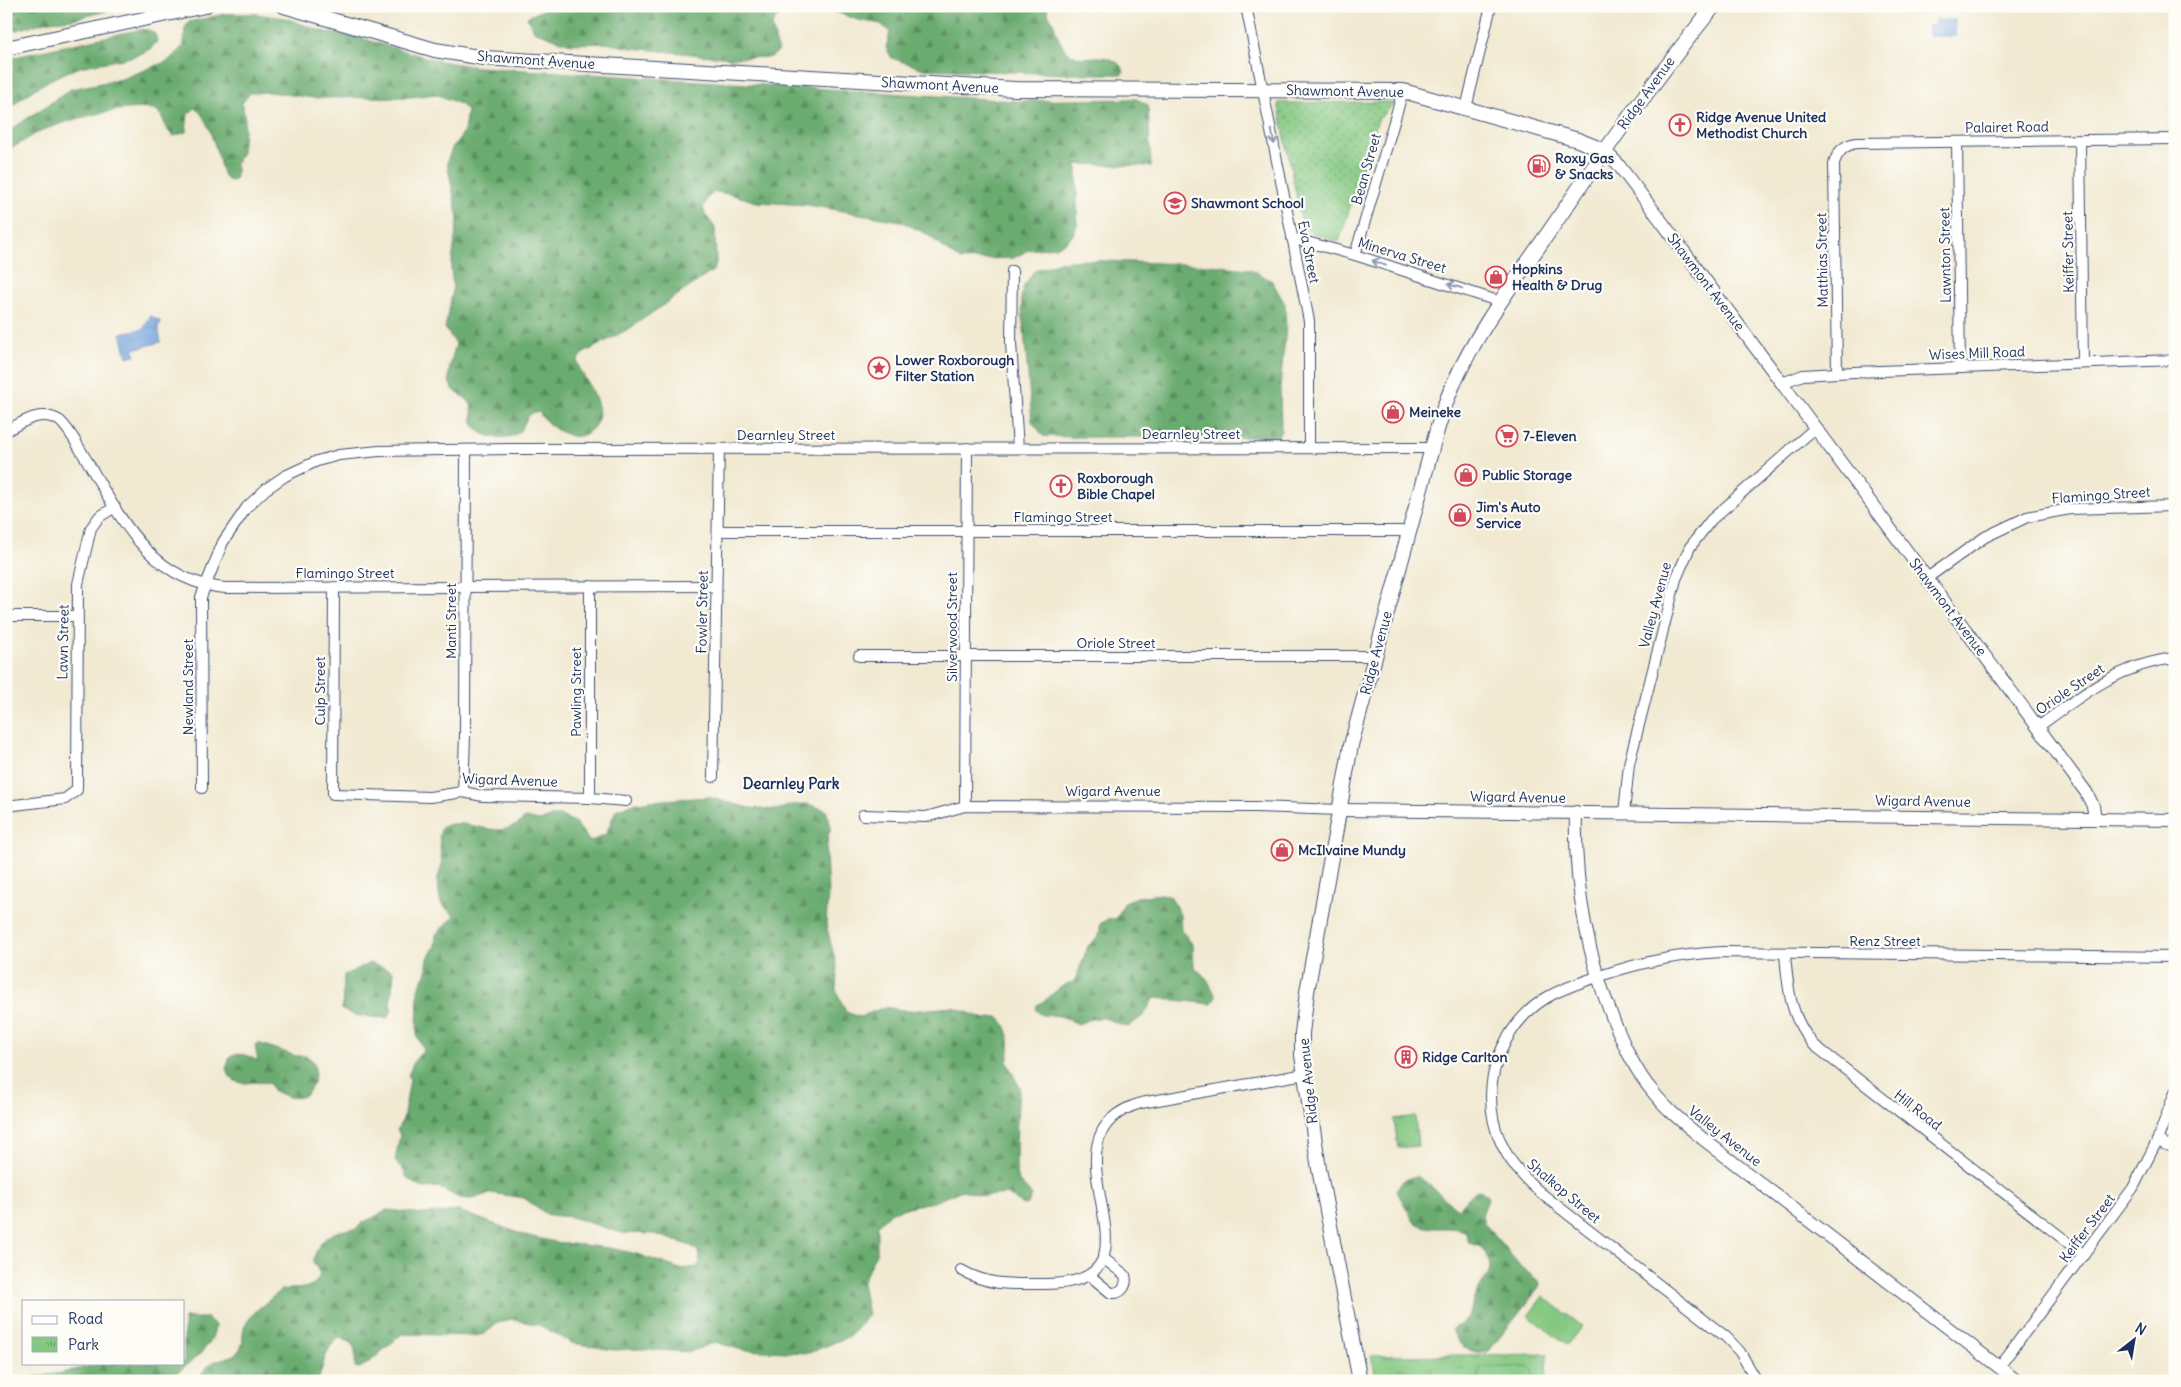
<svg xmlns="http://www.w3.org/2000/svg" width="2181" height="1387" font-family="Delius,sans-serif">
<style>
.grass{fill:url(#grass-dots);stroke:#507c70}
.forest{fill:url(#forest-firs);stroke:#436e66}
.park{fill:url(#park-tufts);stroke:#507c70}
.pitch{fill:#84c881;stroke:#507c70}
.water{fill:url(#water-ripples);stroke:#46689d}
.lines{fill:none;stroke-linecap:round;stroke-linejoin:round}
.minor-casing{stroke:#3b4b6f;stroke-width:12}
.tertiary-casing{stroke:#3b4b6f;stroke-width:14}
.secondary-casing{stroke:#3b4b6f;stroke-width:16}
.minor{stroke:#fff;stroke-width:10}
.tertiary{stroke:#fff;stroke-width:12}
.secondary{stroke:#fff;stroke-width:14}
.oneway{stroke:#8d97ae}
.labels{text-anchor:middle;stroke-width:4.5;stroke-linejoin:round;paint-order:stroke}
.street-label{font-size:14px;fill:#1b2f5e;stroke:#fdfcf7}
.poi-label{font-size:14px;font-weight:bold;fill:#1b2f5e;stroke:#fdfcf7;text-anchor:start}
.neighbourhood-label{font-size:15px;font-weight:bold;fill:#1b2f5e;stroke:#fdfcf7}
</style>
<defs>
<pattern id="grass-dots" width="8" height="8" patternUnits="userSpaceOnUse" patternTransform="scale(1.25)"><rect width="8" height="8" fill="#84c881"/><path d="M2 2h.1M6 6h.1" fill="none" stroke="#6ba36d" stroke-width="1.8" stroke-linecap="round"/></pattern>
<pattern id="forest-firs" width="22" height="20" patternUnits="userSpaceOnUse" patternTransform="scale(1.25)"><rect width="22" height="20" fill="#6bac6f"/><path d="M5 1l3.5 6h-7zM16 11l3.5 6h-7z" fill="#578c5e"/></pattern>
<pattern id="park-tufts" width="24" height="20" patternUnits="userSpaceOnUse" patternTransform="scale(1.25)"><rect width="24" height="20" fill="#84c881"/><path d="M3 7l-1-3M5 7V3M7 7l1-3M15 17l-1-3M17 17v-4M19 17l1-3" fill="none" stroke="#6ba36d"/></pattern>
<pattern id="water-ripples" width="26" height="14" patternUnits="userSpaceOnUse" patternTransform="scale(1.25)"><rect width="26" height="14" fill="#71a2dc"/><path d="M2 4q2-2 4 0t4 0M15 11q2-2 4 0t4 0" fill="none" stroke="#5c84b6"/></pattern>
</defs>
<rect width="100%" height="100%" fill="#fdfcf7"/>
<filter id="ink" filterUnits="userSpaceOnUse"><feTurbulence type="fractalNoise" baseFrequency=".02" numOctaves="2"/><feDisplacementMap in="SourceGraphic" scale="10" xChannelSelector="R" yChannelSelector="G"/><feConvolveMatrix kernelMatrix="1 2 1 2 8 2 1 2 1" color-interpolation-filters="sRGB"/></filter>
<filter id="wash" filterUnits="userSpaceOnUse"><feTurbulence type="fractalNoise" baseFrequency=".0096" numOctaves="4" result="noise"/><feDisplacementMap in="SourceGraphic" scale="20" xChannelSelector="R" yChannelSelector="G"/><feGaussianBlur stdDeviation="1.12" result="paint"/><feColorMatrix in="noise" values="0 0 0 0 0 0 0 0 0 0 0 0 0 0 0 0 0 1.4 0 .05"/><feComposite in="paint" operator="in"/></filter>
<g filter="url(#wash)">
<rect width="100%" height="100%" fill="#f1e9d1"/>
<path class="grass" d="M 1388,102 L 1394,104 L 1378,120 L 1339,242 L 1303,229 L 1278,103 Z"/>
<g class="forest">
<path d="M 6,6 L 112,6 L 106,11 L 73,19 L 49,21 L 6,33 Z"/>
<path d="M 545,6 L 600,6 L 614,11 L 630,6 L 1047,6 C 1047,15 1053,20 1055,28 C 1071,83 1101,38 1124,70 L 1122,74 L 1069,74 L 924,69 L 892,58 L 886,48 L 890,32 L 881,24 L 858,20 L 836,12 L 817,9 L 787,12 L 776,18 L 772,26 L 778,51 L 772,57 L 731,58 L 632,48 L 607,43 L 570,44 L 534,31 L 527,17 L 545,9 Z"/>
<path d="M 225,14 L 256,14 L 285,18 L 321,31 L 360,38 L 439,61 L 478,67 L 1015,101 L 1136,99 L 1148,105 L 1151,166 L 1077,164 L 1077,225 L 1073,235 L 1066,242 L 1055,247 L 1028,250 L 1014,258 L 961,260 L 951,254 L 927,234 L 900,221 L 808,205 L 757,202 L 730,194 L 715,192 L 708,197 L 703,207 L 705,214 L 715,228 L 716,263 L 714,270 L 630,328 L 582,354 L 577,361 C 582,382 614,409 590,431 C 584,436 576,438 569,435 C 558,432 544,422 539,412 C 526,411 526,424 519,432 C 509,442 480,438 474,425 C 471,419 474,410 470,403 C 466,397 459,395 455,391 C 442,381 453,357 456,344 L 445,328 L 453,290 L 451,268 L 458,219 L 447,162 L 453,146 L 459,140 L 464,131 L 467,110 L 460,104 L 436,94 L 410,97 L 314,98 L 270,92 L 250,93 L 242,103 L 245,119 L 242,152 L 236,163 L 236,177 L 233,181 L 228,180 L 224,176 C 218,160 210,117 195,108 L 188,114 L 186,132 L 174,136 L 170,133 C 163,125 164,114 154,109 C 123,105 70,119 41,131 C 28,137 20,146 6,149 L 6,133 L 71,89 L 122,79 L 137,73 L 168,61 L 184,45 L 185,28 L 189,22 Z"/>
<path d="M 142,29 L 149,30 L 155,34 L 157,41 C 147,61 97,61 78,68 C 53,76 25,93 6,112 L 6,59 Z"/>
<path d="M 1080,260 L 1209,265 L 1250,269 L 1272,281 L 1285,304 L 1286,327 L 1280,387 L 1281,431 L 1277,437 L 1075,437 L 1043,436 L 1032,421 L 1021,298 L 1024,286 L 1034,271 L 1060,262 Z"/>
<path d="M 709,797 L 749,808 L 776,810 L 792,805 L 807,804 L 826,810 L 831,827 L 828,836 L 826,854 L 828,893 L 826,925 L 837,967 L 836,990 L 846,1012 L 860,1017 L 885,1007 L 908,1011 L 953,1007 L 985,1019 L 998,1017 C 1011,1027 1011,1047 1007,1062 L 1020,1088 C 1017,1095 1015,1172 1017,1178 C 1020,1184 1028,1189 1032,1196 L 1028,1204 L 1023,1205 L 1007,1194 L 984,1196 L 962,1190 L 934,1202 L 912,1206 L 890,1213 L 877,1226 L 877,1251 L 862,1283 L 868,1315 L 850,1336 L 809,1353 L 742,1350 L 715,1342 L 690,1352 L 641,1349 L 613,1350 L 572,1343 L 539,1325 L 511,1319 L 498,1323 L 484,1334 L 475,1336 L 402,1334 L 367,1364 L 359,1368 L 355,1367 C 355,1352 359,1344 340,1338 C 326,1344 323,1367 318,1381 L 197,1381 C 202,1373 207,1365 216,1361 C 224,1358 235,1357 240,1349 C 245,1342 241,1333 245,1326 C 253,1310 268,1302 281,1290 C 294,1287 315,1293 320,1274 L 313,1261 C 320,1237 332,1230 356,1229 L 362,1223 L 388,1210 L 423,1214 L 459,1211 L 524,1235 L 555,1242 L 610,1248 L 637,1254 L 680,1269 L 697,1267 L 700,1262 L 698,1251 L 691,1246 L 655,1234 L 622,1233 L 571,1217 L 548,1215 L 524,1198 L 491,1193 L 471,1199 L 459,1198 L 438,1187 L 424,1188 L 416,1185 L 406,1177 L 404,1171 L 395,1161 L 400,1135 L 397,1130 L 403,1119 L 410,1080 L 408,1076 L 414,1061 L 424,1050 L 417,1036 L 418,989 L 427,972 L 427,960 L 435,946 L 436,934 L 455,916 L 441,904 L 437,882 L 442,864 L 439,836 L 442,827 C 465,816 489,837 512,827 C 517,826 521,821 525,818 L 540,821 L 552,816 L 561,816 L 576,823 L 590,842 L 606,834 L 616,810 L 631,804 L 650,801 Z"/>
<path d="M 1161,894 L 1171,897 L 1180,915 L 1181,930 L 1193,945 L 1194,966 L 1207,979 L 1216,996 L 1212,1004 L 1157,998 L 1153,999 L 1144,1015 L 1128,1027 C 1103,1020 1108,1012 1078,1024 C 1072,1021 1066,1017 1059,1016 C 1049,1014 1044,1019 1036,1010 L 1037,1005 C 1052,998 1056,986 1073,982 L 1076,978 L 1088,946 L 1100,934 L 1100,924 L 1108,919 L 1116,919 L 1125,902 L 1137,897 Z"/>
<path d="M 370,963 L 391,970 L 394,973 L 390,1004 L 392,1011 L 387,1018 L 357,1016 L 342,1010 L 344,975 Z"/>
<path d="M 258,1043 L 296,1056 L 306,1056 L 312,1060 C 316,1068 316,1073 313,1082 C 307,1104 289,1099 273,1090 L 270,1084 C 252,1077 236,1093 226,1069 L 230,1057 C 240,1051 249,1056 258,1061 L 255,1046 Z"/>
<path d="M 1416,1176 C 1424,1178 1447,1202 1458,1209 L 1475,1191 L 1480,1190 L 1487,1195 L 1488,1199 L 1482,1215 L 1484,1223 L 1522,1268 L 1540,1282 L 1539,1288 L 1489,1351 C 1472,1356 1457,1346 1452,1329 C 1455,1326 1459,1326 1462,1324 C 1472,1316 1471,1306 1475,1296 C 1484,1275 1500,1272 1481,1247 L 1469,1243 L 1465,1231 C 1448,1224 1432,1233 1414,1222 L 1396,1190 L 1404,1180 Z"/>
<path d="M 184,1318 L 208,1318 L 215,1325 C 215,1349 183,1366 167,1381 L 28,1381 L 33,1377 L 62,1373 L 102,1363 L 184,1363 Z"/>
</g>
<g class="park">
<path d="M 1415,1116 L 1418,1146 L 1398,1148 L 1394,1119 Z"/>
<path d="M 1547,1354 L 1546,1381 L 1377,1381 L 1371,1356 Z"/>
</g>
<g class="pitch">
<path d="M 1543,1296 L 1582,1326 L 1567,1345 L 1528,1316 Z"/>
<path d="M 1480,1367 L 1529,1367 L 1533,1370 L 1533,1381 L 1478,1381 Z"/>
</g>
<g class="water">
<path d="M 1935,20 L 1955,20 L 1955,36 L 1928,36 L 1928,25 L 1935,25 Z"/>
<path d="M 151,316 L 161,322 L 158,327 L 161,342 L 134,349 L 135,355 L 127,357 L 121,333 L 143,329 Z"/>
</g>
</g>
<g filter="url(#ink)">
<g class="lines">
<g class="minor-casing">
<g id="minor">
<path d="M 1246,6 L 1309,321 L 1309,447"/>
<path d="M 1466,108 L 1491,6"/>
<path d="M 2080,141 L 2083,363"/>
<path d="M 1957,142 L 1960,367"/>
<path d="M 1292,238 L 1355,255 L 1501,302"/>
<path d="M 1355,255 L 1403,91"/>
<path d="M 1012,271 L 1011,343 L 1018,448"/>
<path d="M 1837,373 L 1834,164 C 1837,152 1844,145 1856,143 L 2175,139"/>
<path d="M 1782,383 L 1803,375 L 1854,372 L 2175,360"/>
<path d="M 6,431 C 24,421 41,409 60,421 C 71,431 78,447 86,459 C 120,517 150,582 226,588 L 716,586"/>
<path d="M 718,531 L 1409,531"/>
<path d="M 1927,578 L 1985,537 L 2027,517 L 2070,509 L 2175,506"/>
<path d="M 334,587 L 333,794 L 430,797 L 463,792 L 483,796 L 590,798 L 626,801"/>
<path d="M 6,616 L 77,616"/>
<path d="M 859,656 L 1374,656"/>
<path d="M 2038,727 C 2080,696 2120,664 2175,658"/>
<path d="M 713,777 L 719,449"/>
<path d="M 202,788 L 201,597 L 223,542 L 247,507 L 266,489 L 285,476 L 317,461 L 339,455 L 379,451 L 510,449 L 1432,448"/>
<path d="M 463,792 L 465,736 L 466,450"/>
<path d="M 590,798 L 590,586"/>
<path d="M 6,806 L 65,799 L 77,790 L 78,584 L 91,528 L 99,517 L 115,507"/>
<path d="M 965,806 L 967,448"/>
<path d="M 1624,813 L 1629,764 L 1676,579 L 1690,547 L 1711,520 L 1815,428"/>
<path d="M 863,815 L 926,817 L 965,806 L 1255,807 L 1340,810"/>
<path d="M 1785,954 C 1788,989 1790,1018 1814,1045 L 2084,1255"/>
<path d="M 2157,1141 L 2175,1148"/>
<path d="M 961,1270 C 989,1286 1011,1284 1042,1284 C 1185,1286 1026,1137 1141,1103 L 1305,1074"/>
<path d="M 1089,1275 L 1111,1293 C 1121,1294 1128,1286 1125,1275 L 1103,1258"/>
<path d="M 1999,1367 L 2133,1188 L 2157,1141 L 2175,1092"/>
<path d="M 1757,1381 L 1740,1352 L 1726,1337 L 1542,1194 C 1512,1169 1491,1138 1491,1097 C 1491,1058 1513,1018 1546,998 C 1564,987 1586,981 1606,974 C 1645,961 1682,954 1722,952 L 2175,957"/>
</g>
</g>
<g class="tertiary-casing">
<g id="tertiary">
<path d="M 1605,151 L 1617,163 L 1662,222 L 2086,792 L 2093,806 L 2095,818"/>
<path d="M 1340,810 L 2175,820"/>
<path d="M 1576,812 C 1574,885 1586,952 1613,1019 C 1624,1045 1635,1071 1653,1092 C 1667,1110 1685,1124 1703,1139 L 2017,1381"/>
</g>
</g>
<g class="secondary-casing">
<g id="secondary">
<path d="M 284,6 L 435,50 L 484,58 L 1015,89 L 1403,91 L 1578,140 L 1605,151"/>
<path d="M 6,48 L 205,6"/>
<path d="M 1360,1381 L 1319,1169 L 1302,1055 L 1302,1033 L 1307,992 L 1351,745 L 1432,448 C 1438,426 1444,404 1454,383 C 1479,327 1518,277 1553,226 C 1604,151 1656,77 1714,6"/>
</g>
</g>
<use href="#minor" class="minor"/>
<use href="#tertiary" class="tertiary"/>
<use href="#secondary" class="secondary"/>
</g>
<defs><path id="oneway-shaft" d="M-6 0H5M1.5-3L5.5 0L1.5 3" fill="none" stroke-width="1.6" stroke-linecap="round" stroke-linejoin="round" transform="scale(1.25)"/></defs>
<g class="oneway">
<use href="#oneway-shaft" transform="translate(1273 137) rotate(79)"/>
<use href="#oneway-shaft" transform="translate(1379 263) rotate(-159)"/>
<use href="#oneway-shaft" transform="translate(1455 286) rotate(-163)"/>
</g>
</g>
<defs>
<g id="church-ring" transform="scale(1.125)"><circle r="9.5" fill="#fdfcf7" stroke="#d1495b" stroke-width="1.5"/><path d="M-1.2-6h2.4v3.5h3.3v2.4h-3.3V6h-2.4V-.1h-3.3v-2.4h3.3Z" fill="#d1495b"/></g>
<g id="fuel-ring" transform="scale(1.125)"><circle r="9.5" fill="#fdfcf7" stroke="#d1495b" stroke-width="1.5"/><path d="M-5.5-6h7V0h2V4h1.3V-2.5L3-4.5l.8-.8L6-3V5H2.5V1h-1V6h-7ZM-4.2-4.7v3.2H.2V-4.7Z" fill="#d1495b"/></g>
<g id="school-ring" transform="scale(1.125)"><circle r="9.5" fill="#fdfcf7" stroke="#d1495b" stroke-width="1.5"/><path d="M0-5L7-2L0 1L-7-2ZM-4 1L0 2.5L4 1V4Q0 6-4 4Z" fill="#d1495b"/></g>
<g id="shop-ring" transform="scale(1.125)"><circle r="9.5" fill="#fdfcf7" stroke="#d1495b" stroke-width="1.5"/><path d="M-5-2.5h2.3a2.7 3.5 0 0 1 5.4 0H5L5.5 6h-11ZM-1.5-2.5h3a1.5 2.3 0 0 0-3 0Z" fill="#d1495b"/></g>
<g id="sight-ring" transform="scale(1.125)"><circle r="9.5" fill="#fdfcf7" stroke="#d1495b" stroke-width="1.5"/><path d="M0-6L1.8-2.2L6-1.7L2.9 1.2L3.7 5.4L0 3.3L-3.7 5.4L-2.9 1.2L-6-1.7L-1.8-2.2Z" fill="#d1495b"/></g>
<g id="supermarket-ring" transform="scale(1.125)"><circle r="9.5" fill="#fdfcf7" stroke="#d1495b" stroke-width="1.5"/><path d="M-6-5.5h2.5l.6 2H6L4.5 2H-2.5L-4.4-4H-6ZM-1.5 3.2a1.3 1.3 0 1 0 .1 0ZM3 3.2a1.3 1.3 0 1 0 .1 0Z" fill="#d1495b"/></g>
<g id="building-ring" transform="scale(1.125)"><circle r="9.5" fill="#fdfcf7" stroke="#d1495b" stroke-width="1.5"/><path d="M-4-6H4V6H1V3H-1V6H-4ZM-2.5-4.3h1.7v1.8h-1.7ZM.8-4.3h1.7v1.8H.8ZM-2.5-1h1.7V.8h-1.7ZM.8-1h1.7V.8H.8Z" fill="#d1495b"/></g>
</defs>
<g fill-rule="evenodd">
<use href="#church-ring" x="1680" y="125"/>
<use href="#fuel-ring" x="1539" y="166"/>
<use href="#school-ring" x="1175" y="203"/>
<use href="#shop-ring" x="1496" y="277"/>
<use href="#sight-ring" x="879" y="368"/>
<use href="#shop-ring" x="1393" y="412"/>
<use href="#supermarket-ring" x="1507" y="436"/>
<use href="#shop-ring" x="1466" y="475"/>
<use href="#church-ring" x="1061" y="486"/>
<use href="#shop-ring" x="1460" y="515"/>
<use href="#shop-ring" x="1282" y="850"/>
<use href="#building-ring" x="1406" y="1057"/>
</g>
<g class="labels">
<g class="street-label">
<text transform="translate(536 60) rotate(4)" y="5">Shawmont Avenue</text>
<text transform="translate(940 85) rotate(3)" y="5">Shawmont Avenue</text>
<text transform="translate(1345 91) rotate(1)" y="5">Shawmont Avenue</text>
<text transform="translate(1646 93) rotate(-54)" y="5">Ridge Avenue</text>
<text transform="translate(2007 127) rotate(-1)" y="5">Palairet Road</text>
<text transform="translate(1366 169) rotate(-74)" y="5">Bean Street</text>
<text transform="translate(1309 252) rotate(79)" y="5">Eva Street</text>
<text transform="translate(2068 252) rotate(-91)" y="5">Keiffer Street</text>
<text transform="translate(1402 255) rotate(17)" y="5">Minerva Street</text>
<text transform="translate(1945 255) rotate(-91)" y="5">Lawnton Street</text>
<text transform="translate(1822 260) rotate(-91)" y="5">Matthias Street</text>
<text transform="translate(1706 282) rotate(53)" y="5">Shawmont Avenue</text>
<text transform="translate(1977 353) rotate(-2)" y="5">Wises Mill Road</text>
<text x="1191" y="439">Dearnley Street</text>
<text x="786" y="440">Dearnley Street</text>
<text transform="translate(2101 495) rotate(-4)" y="5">Flamingo Street</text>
<text x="1063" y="522">Flamingo Street</text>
<text x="345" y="578">Flamingo Street</text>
<text transform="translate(1655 605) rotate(-75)" y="5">Valley Avenue</text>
<text transform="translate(1948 607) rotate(53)" y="5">Shawmont Avenue</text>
<text transform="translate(702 612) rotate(-89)" y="5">Fowler Street</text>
<text transform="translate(451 621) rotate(-90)" y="5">Manti Street</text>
<text transform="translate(952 627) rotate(-90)" y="5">Silverwood Street</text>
<text transform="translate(63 642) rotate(-89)" y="5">Lawn Street</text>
<text x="1116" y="648">Oriole Street</text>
<text transform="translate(1376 653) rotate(-75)" y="5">Ridge Avenue</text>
<text transform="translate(188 687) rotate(-90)" y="5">Newland Street</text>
<text transform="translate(2070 689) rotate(-34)" y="5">Oriole Street</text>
<text transform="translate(320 691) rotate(-90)" y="5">Culp Street</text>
<text transform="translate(576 692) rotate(-90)" y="5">Pawling Street</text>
<text transform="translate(510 780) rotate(2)" y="5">Wigard Avenue</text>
<text x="1113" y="796">Wigard Avenue</text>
<text transform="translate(1518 797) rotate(1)" y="5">Wigard Avenue</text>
<text transform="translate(1923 801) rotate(1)" y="5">Wigard Avenue</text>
<text x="1885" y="946">Renz Street</text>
<text transform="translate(1308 1081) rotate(-96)" y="5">Ridge Avenue</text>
<text transform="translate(1918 1110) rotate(38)" y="5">Hill Road</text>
<text transform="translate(1725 1136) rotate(38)" y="5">Valley Avenue</text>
<text transform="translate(1564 1191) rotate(40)" y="5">Shalkop Street</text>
<text transform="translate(2087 1228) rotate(-53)" y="5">Keiffer Street</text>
</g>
<g class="poi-label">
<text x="1696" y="122">Ridge Avenue United<tspan x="1696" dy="16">Methodist Church</tspan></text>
<text x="1555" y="163">Roxy Gas<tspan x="1555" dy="16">&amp; Snacks</tspan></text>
<text x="1191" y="208">Shawmont School</text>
<text x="1512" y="274">Hopkins<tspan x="1512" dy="16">Health &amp; Drug</tspan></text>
<text x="895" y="365">Lower Roxborough<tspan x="895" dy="16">Filter Station</tspan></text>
<text x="1409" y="417">Meineke</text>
<text x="1523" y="441">7-Eleven</text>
<text x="1482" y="480">Public Storage</text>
<text x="1077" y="483">Roxborough<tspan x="1077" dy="16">Bible Chapel</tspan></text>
<text x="1476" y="512">Jim's Auto<tspan x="1476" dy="16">Service</tspan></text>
<text x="1298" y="855">McIlvaine Mundy</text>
<text x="1422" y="1062">Ridge Carlton</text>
</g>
<g class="neighbourhood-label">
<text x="791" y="789">Dearnley Park</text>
</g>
</g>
<rect width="2181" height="1387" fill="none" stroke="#fdfcf7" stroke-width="25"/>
<rect x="22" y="1300" width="162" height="65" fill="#fdfcf7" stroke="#a3aaba"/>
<rect x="32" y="1316" width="25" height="8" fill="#ffffff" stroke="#a3aaba"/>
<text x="68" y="1324" font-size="15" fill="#1b2f5e">Road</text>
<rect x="32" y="1337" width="25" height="15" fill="url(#park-tufts)" stroke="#a3aaba"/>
<text x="68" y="1350" font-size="15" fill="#1b2f5e">Park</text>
<g transform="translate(2134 1340) rotate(31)" stroke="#fdfcf7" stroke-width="4" paint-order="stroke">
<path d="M0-4L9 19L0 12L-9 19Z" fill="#1b2f5e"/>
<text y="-8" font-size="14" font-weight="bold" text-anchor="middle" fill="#1b2f5e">N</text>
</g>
</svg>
